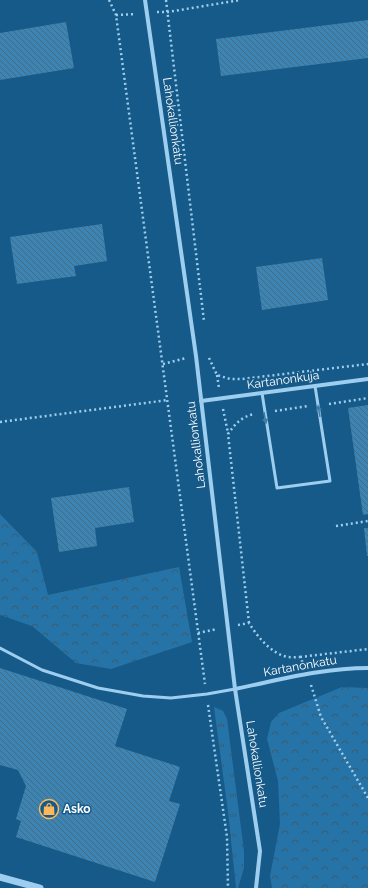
<svg xmlns="http://www.w3.org/2000/svg" width="368" height="888" font-family="Raleway,sans-serif">
<style>
.grass{fill:url(#grass-tufts)}
.forest{fill:url(#forest-crowns)}
.building{fill:url(#building-back-hatch)}
.lines{fill:none;stroke-linecap:round;stroke-linejoin:round}
.path{stroke:#9eceef;stroke-width:2.5;stroke-dasharray:2 3;stroke-linecap:butt}
.service{stroke:#9eceef;stroke-width:3}
.minor{stroke:#9eceef;stroke-width:4}
.tertiary{stroke:#9eceef;stroke-width:7}
.oneway{fill:#3f7da8}
.labels{text-anchor:middle;stroke-width:3;stroke-linejoin:round;paint-order:stroke}
.street-label{font-size:12px;fill:#fff;stroke:#165a89}
.poi-label{font-size:12px;font-weight:bold;fill:#fff;stroke:#165a89;text-anchor:start}
</style>
<defs>
<pattern id="grass-tufts" width="24" height="20" patternUnits="userSpaceOnUse"><rect width="24" height="20" fill="#2573a7"/><path d="M3 7l-1-3M5 7V3M7 7l1-3M15 17l-1-3M17 17v-4M19 17l1-3" fill="none" stroke="#3c5c70"/></pattern>
<pattern id="forest-crowns" width="20" height="18" patternUnits="userSpaceOnUse"><rect width="20" height="18" fill="#2573a7"/><path d="M2 6a3 3 0 1 1 6 0M12 15a3 3 0 1 1 6 0" fill="none" stroke="#3c5c70"/></pattern>
<pattern id="building-back-hatch" width="6" height="6" patternUnits="userSpaceOnUse"><rect width="6" height="6" fill="#3e84b2"/><path d="M-1 5l2 2M0 0l6 6M5-1l2 2" fill="none" stroke="#446b84"/></pattern>
</defs>
<rect width="100%" height="100%" fill="#165a89"/>
<path class="grass" d="M 214,707 L 223,711 L 227,719 L 244,851 L 244,868 L 238,888 L 236,888 L 228,812 Z"/>
<g class="forest">
<path d="M 0,514 L 37,552 L 48,595 L 179,567 L 192,642 L 111,669 L 76,663 L 32,626 L 0,615 Z"/>
<path d="M 342,687 L 368,688 L 368,888 L 272,888 L 270,876 L 280,824 L 278,781 L 267,739 L 271,722 L 279,713 Z"/>
</g>
<g class="building">
<path d="M 368,20 L 368,58 L 221,76 L 216,39 Z"/>
<path d="M 66,22 L 74,68 L 0,80 L 0,33 Z"/>
<path d="M 102,224 L 107,261 L 74,266 L 76,276 L 17,284 L 10,237 Z"/>
<path d="M 322,258 L 328,300 L 262,310 L 256,267 Z"/>
<path d="M 368,405 L 368,514 L 363,515 L 348,408 Z"/>
<path d="M 129,487 L 134,522 L 95,528 L 97,546 L 59,552 L 51,498 Z"/>
<path d="M 364,528 L 368,528 L 368,556 L 367,556 Z"/>
<path d="M 0,668 L 127,709 L 115,746 L 180,767 L 169,801 L 180,804 L 155,882 L 16,837 L 21,821 L 16,819 L 26,786 L 18,770 L 0,765 Z"/>
</g>
<g class="lines">
<g class="path">
<path d="M 109,0 L 116,15 L 205,684"/>
<path d="M 166,0 L 204,321"/>
<path d="M 157,12 L 168,12 L 240,0"/>
<path d="M 116,15 L 136,14"/>
<path d="M 209,358 L 217,375 L 230,379 L 242,379 L 368,364"/>
<path d="M 163,364 L 186,358"/>
<path d="M 217,375 L 219,388"/>
<path d="M 329,404 L 368,398"/>
<path d="M 223,409 L 228,433"/>
<path d="M 275,411 L 308,406"/>
<path d="M 0,422 L 168,400"/>
<path d="M 336,526 L 368,521"/>
<path d="M 249,623 L 228,434 C 235,424 242,416 255,414"/>
<path d="M 238,625 L 249,623 C 257,636 269,651 284,656 C 289,658 295,657 300,657 L 303,663"/>
<path d="M 198,633 L 217,629"/>
<path d="M 300,657 L 368,649"/>
<path d="M 311,685 L 321,717 L 368,798"/>
<path d="M 208,705 L 227,837 L 228,888"/>
</g>
<g class="service">
<path d="M 262,393 L 277,488 L 330,481 L 315,386"/>
<path d="M 0,648 L 42,670 L 98,688 L 143,696 L 171,698 L 207,694 L 235,689"/>
</g>
<g class="minor">
<path d="M 145,0 L 196,356 L 235,689 L 260,851 L 256,888"/>
<path d="M 201,401 L 368,379"/>
<path d="M 235,689 C 279,680 323,668 368,668"/>
</g>
<path class="tertiary" d="M 0,877 L 40,888"/>
</g>
<defs><path id="oneway-solid" d="M-6-.8H1V-3.2L6.5 0L1 3.2V.8H-6Z"/></defs>
<g class="oneway">
<use href="#oneway-solid" transform="translate(319 411) rotate(-100)"/>
<use href="#oneway-solid" transform="translate(265 418) rotate(80)"/>
</g>
<defs>
<g id="shop-ring" transform="scale(1)"><circle r="9.5" fill="#165a89" stroke="#ffb75b" stroke-width="1.5"/><path d="M-5-2.5h2.3a2.7 3.5 0 0 1 5.4 0H5L5.5 6h-11ZM-1.5-2.5h3a1.5 2.3 0 0 0-3 0Z" fill="#ffb75b"/></g>
</defs>
<g fill-rule="evenodd">
<use href="#shop-ring" x="49" y="809"/>
</g>
<g class="labels">
<g class="street-label">
<text transform="translate(173 121) rotate(82)" y="4">Lahokallionkatu</text>
<text transform="translate(283 380) rotate(-8)" y="4">Kartanonkuja</text>
<text transform="translate(196 445) rotate(-97)" y="4">Lahokallionkatu</text>
<text transform="translate(300 666) rotate(-10)" y="4">Kartanonkatu</text>
<text transform="translate(257 764) rotate(81)" y="4">Lahokallionkatu</text>
</g>
<g class="poi-label">
<text x="63" y="813">Asko</text>
</g>
</g>
</svg>
